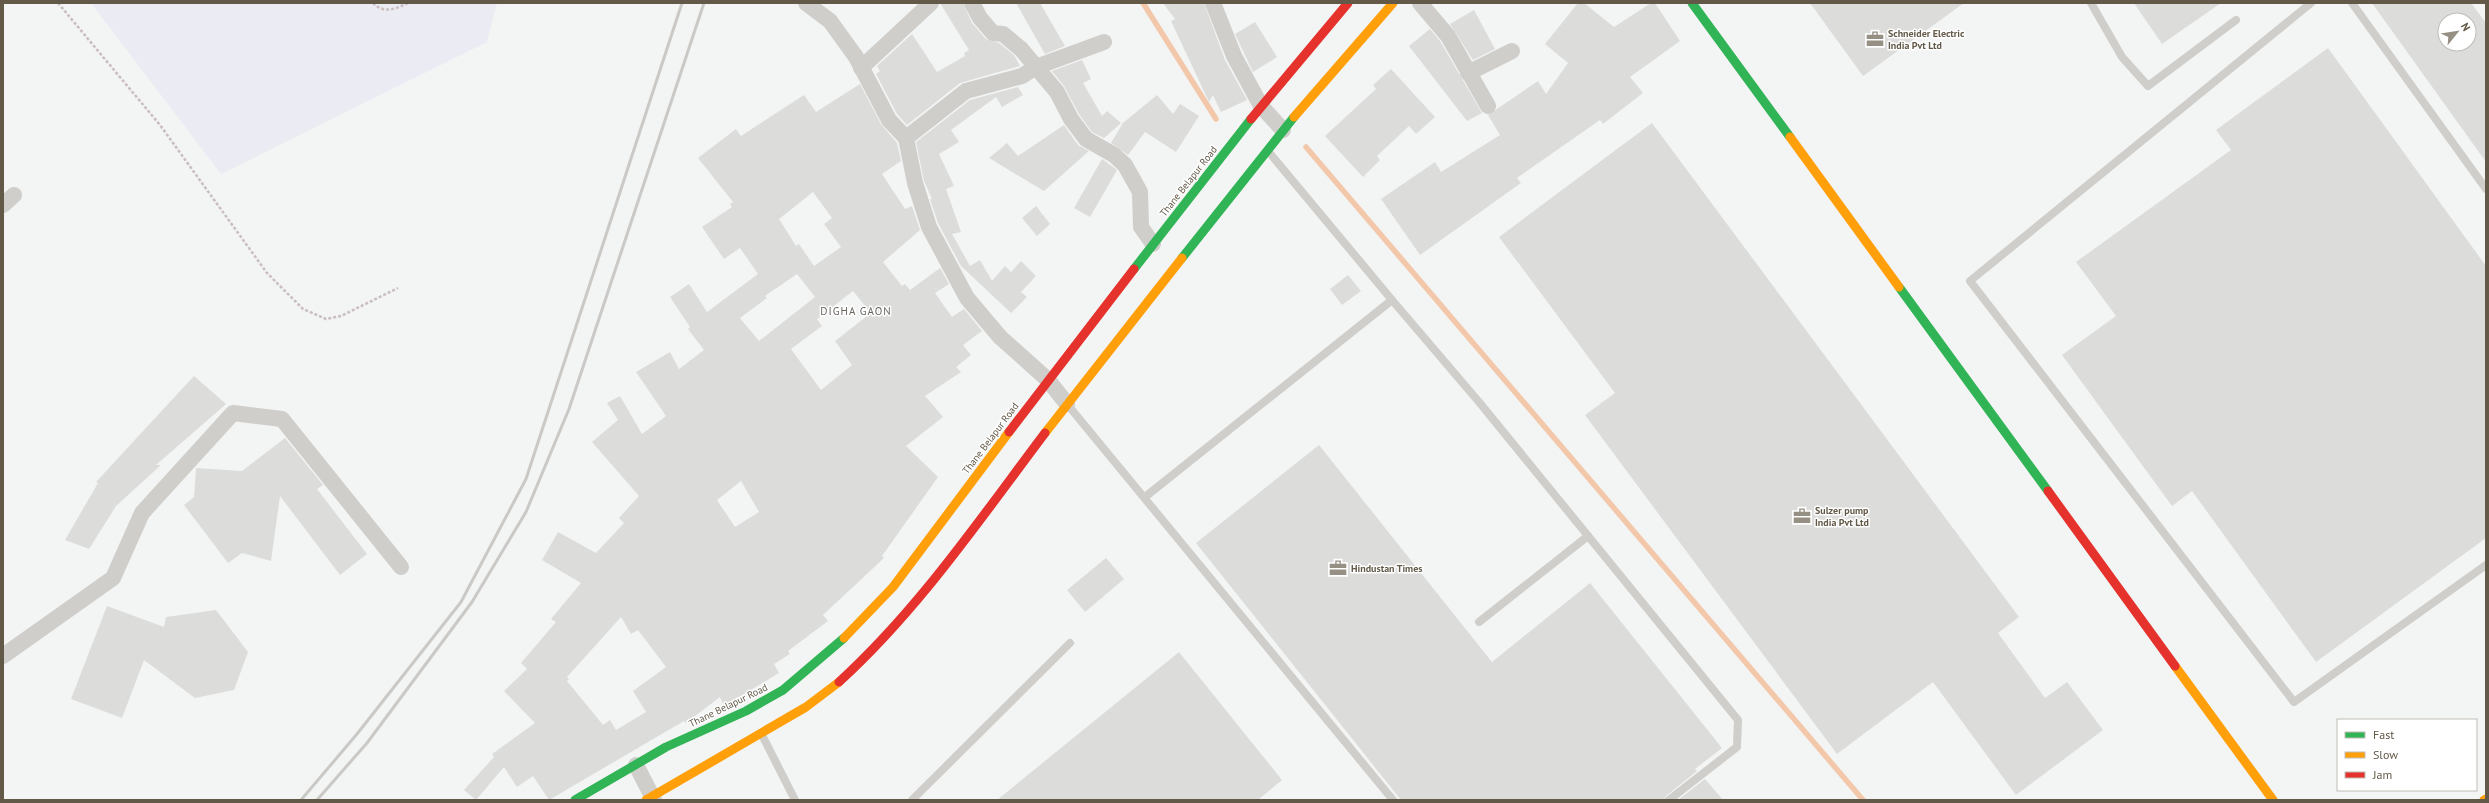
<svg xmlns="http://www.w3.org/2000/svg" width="2489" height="803" font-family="'PT Sans',sans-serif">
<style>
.commercial{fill:#eaebf3}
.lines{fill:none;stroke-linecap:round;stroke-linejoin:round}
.stream{stroke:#f3c8aa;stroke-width:5.5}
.building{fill:#dcdddb;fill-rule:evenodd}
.path{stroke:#cabebf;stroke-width:2.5;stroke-dasharray:3 2;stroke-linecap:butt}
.lane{stroke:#cfceca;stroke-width:8}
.street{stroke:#cfceca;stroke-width:16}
.fast{stroke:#30b455;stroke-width:9}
.slow{stroke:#ff9f0a;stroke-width:9}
.jam{stroke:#e5322d;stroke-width:9}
.rail{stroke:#cac9c6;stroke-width:3}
.labels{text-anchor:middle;stroke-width:3;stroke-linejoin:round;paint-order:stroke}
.poi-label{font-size:10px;font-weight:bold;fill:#625948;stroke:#fff;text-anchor:start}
.street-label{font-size:10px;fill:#625948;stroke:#fff}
.neighbourhood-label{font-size:11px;letter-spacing:1px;fill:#68655e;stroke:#fff}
</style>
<rect width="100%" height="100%" fill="#f3f4f4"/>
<path class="commercial" d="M 91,3 L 497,3 L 487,42 L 221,174 Z"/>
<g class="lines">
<g class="stream">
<path d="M 1143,3 L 1216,119"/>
<path d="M 1306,147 L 1863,800"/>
</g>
</g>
<g class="building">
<path d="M 940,3 L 963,3 L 972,23 L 986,39 L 999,43 L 1014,55 L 1020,66 L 960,83 L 907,125 L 897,114 L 876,74 L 880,71 L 877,66 L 912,34 L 937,72 L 965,56 L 964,53 L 969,50 Z"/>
<path d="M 1016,3 L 1040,3 L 1065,46 L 1045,54 Z"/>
<path d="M 1163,3 L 1204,3 L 1225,60 L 1247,100 L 1221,112 L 1213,95 L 1209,102 L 1171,21 L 1175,19 Z"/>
<path d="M 1578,3 L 1584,3 L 1614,27 L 1651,3 L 1655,3 L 1680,41 L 1630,77 L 1643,93 L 1603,124 L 1600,120 L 1517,178 L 1521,183 L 1420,255 L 1381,199 L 1435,162 L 1441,172 L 1500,135 L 1488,115 L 1538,81 L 1546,94 L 1568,63 L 1545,44 Z"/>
<path d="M 1810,3 L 1964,3 L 1863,76 Z"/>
<path d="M 2134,3 L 2221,3 L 2162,44 Z"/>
<path d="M 2372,3 L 2471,3 L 2486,23 L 2486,162 ZM 2445,20 L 2469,20 L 2469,44 L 2445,44 Z"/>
<path d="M 1474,10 L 1495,49 L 1473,60 L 1450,24 Z"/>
<path d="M 1255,22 L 1277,57 L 1253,72 L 1235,34 Z"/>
<path d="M 1430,29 L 1440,41 L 1482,113 L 1467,121 L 1409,46 Z"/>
<path d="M 2328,48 L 2486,266 L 2486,538 L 2316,662 L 2192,491 L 2172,506 L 2062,355 L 2116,316 L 2076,262 L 2231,150 L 2216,130 Z"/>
<path d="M 1082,60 L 1091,79 L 1083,83 L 1102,116 L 1107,111 L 1121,123 L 1104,138 L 1092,132 L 1079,114 L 1064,86 L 1052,71 Z"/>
<path d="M 1391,69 L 1435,117 L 1416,134 L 1409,126 L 1377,156 L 1380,160 L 1363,177 L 1325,136 L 1376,89 L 1373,85 Z"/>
<path d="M 860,84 L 881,124 L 897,143 L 901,161 L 882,174 L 905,209 L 912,206 L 920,230 L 883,262 L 902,286 L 905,284 L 910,290 L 940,268 L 949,284 L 935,293 L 952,317 L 964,309 L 982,331 L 963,345 L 971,355 L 956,367 L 961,372 L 925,396 L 943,417 L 906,446 L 938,477 L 882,556 L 884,558 L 823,615 L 828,621 L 788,651 L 790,654 L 774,664 L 779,673 L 724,706 L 720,697 L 686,723 L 684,721 L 549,800 L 533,776 L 517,787 L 504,767 L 476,800 L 464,790 L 494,757 L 492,754 L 535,723 L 504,691 L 527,669 L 521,663 L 556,622 L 551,619 L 581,583 L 542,560 L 558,532 L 596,553 L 624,523 L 619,518 L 639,496 L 592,442 L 618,420 L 607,403 L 620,396 L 642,434 L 666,416 L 636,372 L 670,352 L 679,369 L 704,350 L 688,329 L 690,327 L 670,297 L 689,284 L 707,312 L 758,274 L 740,248 L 724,259 L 702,227 L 732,207 L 730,204 L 733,202 L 698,158 L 736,129 L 741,136 L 804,95 L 816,112 ZM 813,192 L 832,218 L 824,224 L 841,247 L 814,266 L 799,244 L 796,246 L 779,219 ZM 797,274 L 815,297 L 759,341 L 740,318 L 767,298 L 765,296 ZM 853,291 L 871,313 L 835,341 L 852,365 L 821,390 L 791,349 L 822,326 L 817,319 ZM 741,481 L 759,512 L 735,527 L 717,500 ZM 621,617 L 631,634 L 638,630 L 666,667 L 633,691 L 646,712 L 616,730 L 610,720 L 603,725 L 567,681 L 569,679 L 567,677 Z"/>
<path d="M 1018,87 L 1023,95 L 1002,107 L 996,97 L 951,130 L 959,142 L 939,154 L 954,186 L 946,189 L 961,232 L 952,234 L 970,266 L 980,260 L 992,281 L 1005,266 L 1011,272 L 1021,261 L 1036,276 L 1021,292 L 1027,297 L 1011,313 L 961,266 L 938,223 L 930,199 L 932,199 L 924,181 L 916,142 L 970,100 Z"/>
<path d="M 1157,95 L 1173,114 L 1180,104 L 1199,116 L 1176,152 L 1145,132 L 1128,155 L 1111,143 L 1123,123 Z"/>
<path d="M 1652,123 L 2019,617 L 1998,633 L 2045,698 L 2067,682 L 2103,730 L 2016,795 L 1933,682 L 1837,754 L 1585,415 L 1615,393 L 1499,237 Z"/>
<path d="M 1064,125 L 1078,145 L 1089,151 L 1044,191 L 989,158 L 1007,143 L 1018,156 Z"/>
<path d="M 1102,159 L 1117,170 L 1090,217 L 1074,208 Z"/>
<path d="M 1036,206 L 1050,224 L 1037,236 L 1022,218 Z"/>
<path d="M 1348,275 L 1361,291 L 1342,305 L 1330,289 Z"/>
<path d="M 194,376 L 226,404 L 156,465 L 161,465 L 116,506 L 89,549 L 65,540 L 98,483 L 96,482 Z"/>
<path d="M 285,438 L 323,485 L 317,489 L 367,554 L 340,575 L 280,496 L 271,561 L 242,553 L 228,563 L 184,505 L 194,497 L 196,468 L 242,471 Z"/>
<path d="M 1319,445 L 1492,662 L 1590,583 L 1722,748 L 1695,769 L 1697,771 L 1666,796 L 1664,800 L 1401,800 L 1196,543 Z"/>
<path d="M 1106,558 L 1124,579 L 1085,612 L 1067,590 Z"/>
<path d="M 107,606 L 164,627 L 166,617 L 216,610 L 248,652 L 234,690 L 195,698 L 144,660 L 122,718 L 71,699 Z"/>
<path d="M 1179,652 L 1282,780 L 1258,800 L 997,800 Z"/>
<path d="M 1705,779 L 1723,800 L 1678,800 Z"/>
</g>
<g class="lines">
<g class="path">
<path d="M 58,3 L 160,125 L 267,273 L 303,309 L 326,319 L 341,316 L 398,288"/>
<path d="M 373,3 C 383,14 396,9 408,3"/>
</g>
<g class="lane">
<path d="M 2091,3 L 2122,57 L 2148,86 L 2236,20"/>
<path d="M 2311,3 L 1970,281 L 2294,702 L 2486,565"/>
<path d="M 2352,3 L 2486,189"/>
<path d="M 1268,151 L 1392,300"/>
<path d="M 1067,404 L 1393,800"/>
<path d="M 1145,497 L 1392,300 L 1479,402 L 1738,720 L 1737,747 L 1669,800"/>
<path d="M 1479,622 L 1588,536"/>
<path d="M 761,733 L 795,800"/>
<path d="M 912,800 L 1070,643"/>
</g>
<g class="street">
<path d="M 806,3 L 830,21 L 856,57 L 889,120 L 906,138 L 915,183 L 929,227 L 967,298 L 1000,337 L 1048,380 L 1067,404"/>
<path d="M 972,3 L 980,18 L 993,33 L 1003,34 L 1021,49 L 1057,92 L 1071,119 L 1086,139 L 1114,155 L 1125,165 L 1140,192 L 1141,227 L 1153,244"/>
<path d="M 1213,3 L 1234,56 L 1261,106 L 1283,130"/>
<path d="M 1420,3 L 1448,36 L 1488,106"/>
<path d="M 861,68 L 931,3"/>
<path d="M 1468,73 L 1512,51"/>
<path d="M 906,138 L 966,91 L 1022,76 L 1036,67 L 1104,42"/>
<path d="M 3,205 L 14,195"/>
<path d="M 3,656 L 113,578 L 142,513 L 233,413 L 282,419 L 401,567"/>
<path d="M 636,765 L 654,800"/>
</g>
<g class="fast">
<path d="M 1692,3 L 1790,137"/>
<path d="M 1182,258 L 1294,117"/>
<path d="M 1134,269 L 1251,119"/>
<path d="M 1899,287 L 2048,491"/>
<path d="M 575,800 L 666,747 L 746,711 L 783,690 L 844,638"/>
</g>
<g class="slow">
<path d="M 1294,117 L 1393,3"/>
<path d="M 1790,137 L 1899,287"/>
<path d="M 1045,433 L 1182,258"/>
<path d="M 844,638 L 893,587 L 1009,432"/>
<path d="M 2175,666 L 2273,800"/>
<path d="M 646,800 L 806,707 L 839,682"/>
<path d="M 2484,800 L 2486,799"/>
</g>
<g class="jam">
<path d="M 1251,119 L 1348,3"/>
<path d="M 1009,432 L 1134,269"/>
<path d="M 2048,491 L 2175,666"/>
<path d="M 839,682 C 919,609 980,519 1045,433"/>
</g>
<g class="rail">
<path d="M 301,800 L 357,734 L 461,602 L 526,479 L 682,3"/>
<path d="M 317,800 L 367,743 L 472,602 L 526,512 L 569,409 L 704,3"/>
</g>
</g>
<defs>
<g id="office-bare" transform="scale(1.38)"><path d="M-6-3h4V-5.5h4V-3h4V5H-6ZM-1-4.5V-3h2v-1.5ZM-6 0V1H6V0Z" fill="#958f84" stroke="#fff" stroke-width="2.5" paint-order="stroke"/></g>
</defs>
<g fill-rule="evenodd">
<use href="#office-bare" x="1875" y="39"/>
<use href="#office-bare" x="1802" y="516"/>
<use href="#office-bare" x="1338" y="568"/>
</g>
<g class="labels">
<g class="poi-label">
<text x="1888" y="37">Schneider Electric<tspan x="1888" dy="12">India Pvt Ltd</tspan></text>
<text x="1815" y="514">Sulzer pump<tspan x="1815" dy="12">India Pvt Ltd</tspan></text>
<text x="1351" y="572">Hindustan Times</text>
</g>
<g class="street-label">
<text transform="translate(1188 181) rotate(-52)" y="4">Thane Belapur Road</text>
<text transform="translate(990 438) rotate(-53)" y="4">Thane Belapur Road</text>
<text transform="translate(728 705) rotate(-26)" y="4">Thane Belapur Road</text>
</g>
<g class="neighbourhood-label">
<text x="856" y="315">DIGHA GAON</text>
</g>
</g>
<rect width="2489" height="803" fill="none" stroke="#625948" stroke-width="8"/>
<rect x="2337" y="719" width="140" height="72" fill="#ffffff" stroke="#c0bdb6"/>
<rect x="2345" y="732" width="20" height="6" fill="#30b455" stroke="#c0bdb6"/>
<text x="2373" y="739" font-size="12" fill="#625948">Fast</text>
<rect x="2345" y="752" width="20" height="6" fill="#ff9f0a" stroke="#c0bdb6"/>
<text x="2373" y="759" font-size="12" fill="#625948">Slow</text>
<rect x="2345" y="772" width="20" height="6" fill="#e5322d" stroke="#c0bdb6"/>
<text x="2373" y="779" font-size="12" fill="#625948">Jam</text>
<g transform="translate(2457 32) rotate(60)"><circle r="19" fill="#ffffff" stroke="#c0bdb6"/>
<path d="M0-3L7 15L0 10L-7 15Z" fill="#958f84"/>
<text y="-6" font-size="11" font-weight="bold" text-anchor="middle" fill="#625948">N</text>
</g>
</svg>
